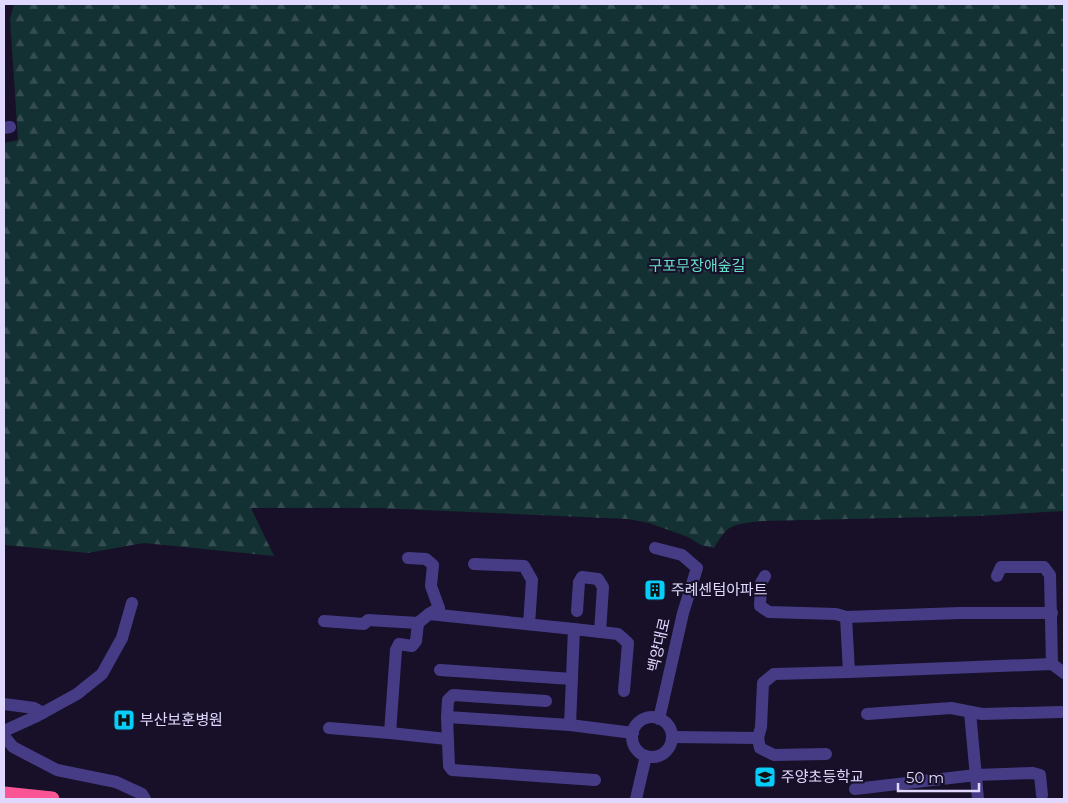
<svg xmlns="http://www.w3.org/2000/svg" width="1068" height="803" font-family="Montserrat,'Noto Sans KR',sans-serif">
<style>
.forest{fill:url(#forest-firs)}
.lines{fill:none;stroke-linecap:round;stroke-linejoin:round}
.minor{stroke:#463c86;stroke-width:12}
.highway{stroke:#fc5596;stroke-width:15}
.labels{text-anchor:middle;stroke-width:4.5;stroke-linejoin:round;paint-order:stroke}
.park-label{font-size:15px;fill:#64dfcb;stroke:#171028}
.poi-label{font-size:15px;fill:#e0d8fe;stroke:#171028;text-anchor:start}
.street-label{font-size:15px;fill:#e0d8fe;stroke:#171028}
</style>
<defs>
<pattern id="forest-firs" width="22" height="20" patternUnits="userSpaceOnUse" patternTransform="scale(1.25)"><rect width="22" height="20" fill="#133032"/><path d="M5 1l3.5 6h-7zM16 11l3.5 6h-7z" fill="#354d51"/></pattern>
</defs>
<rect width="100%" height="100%" fill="#171028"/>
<path class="forest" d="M 14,4 L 1064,4 L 1064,511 L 979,516 L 763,521 C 754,522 736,523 728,529 C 723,533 718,541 714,548 L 701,545 L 688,537 L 649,523 L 628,519 L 377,508 L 251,508 L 274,556 L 144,543 L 88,553 L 4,545 L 4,143 L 18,140 L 10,19 Z"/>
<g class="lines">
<g class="minor">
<path d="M 4,128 L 10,127"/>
<path d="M 655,548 L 682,555 L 697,568 L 683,613 L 659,719"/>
<path d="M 408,558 L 426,559 L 433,565 L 431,586 L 439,608 L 429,614"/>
<path d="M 474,564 L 524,566 L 532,580 L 529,624"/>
<path d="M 765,576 L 761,583 L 760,606 L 769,612 L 836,614 L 846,617 L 960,613 L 1052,613"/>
<path d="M 997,576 L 1001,567 L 1044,567 L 1050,575 L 1052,664"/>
<path d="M 577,611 L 579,582 L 582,577 L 598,579 L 603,587 L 600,632"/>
<path d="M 846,617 L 849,672"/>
<path d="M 324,621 L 364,624 L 368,620 L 418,623 L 429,614 L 574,629"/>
<path d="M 440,670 L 572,679"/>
<path d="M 546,701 L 453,695 L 448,700 L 447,717 L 570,725 L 633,733"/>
<path d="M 4,704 L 34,708 L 43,713"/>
<path d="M 970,712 L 978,799"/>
<path d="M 867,714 L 951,708 L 982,714 L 1061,712"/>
<path d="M 447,717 L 449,766 L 452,770 L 595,780"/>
<circle cx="652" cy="737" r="20"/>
<path d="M 570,725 L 574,629 L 618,634 L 628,643 L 624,691"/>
<path d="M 329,728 L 390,733 L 447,739"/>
<path d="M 4,731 L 37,716 L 77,694 L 102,674 L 122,638 L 132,603"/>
<path d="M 390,733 L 396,650 L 399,644 L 412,646 L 416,641 L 418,623"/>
<path d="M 4,736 L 13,747 L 57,770 L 116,782 L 142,794 L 145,799"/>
<path d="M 672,737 L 758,738 L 761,727 L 763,683 L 774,674 L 849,672 L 1052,664 L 1064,673"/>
<path d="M 758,738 L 760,748 L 774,755 L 826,754"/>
<path d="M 855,789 L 976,775 L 1033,773 L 1040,775 L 1042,795"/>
<path d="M 636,799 L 646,756"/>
</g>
<path class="highway" d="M 4,794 L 52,799"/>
</g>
<defs>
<g id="building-square" transform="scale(1.125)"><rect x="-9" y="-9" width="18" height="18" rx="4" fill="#07cdfb" stroke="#171028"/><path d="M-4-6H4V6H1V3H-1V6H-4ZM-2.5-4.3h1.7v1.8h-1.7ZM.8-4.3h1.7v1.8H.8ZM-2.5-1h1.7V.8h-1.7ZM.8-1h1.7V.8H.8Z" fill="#111"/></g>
<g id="hospital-square" transform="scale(1.125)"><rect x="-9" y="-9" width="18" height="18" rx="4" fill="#07cdfb" stroke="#171028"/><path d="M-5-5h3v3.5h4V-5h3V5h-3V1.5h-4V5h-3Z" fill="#111"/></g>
<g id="school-square" transform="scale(1.125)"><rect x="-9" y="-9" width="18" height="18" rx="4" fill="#07cdfb" stroke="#171028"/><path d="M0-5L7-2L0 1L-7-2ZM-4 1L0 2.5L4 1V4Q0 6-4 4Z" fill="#111"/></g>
</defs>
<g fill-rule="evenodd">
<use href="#building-square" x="655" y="590"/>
<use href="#hospital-square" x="124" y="720"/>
<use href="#school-square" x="765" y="777"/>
</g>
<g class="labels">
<g class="park-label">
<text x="697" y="271">구포무장애숲길</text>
</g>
<g class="poi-label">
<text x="671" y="595">주례센텀아파트</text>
<text x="140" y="725">부산보훈병원</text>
<text x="781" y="782">주양초등학교</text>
</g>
<g class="street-label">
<text transform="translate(659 645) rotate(-77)" y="5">백양대로</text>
</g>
</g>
<rect width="1068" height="803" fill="none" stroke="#e0d8fe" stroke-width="10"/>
<path d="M898 783v8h81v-8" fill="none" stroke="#e0d8fe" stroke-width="2.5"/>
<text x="906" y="783" font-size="15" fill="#e0d8fe" stroke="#171028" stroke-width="4" paint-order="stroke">50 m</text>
</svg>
